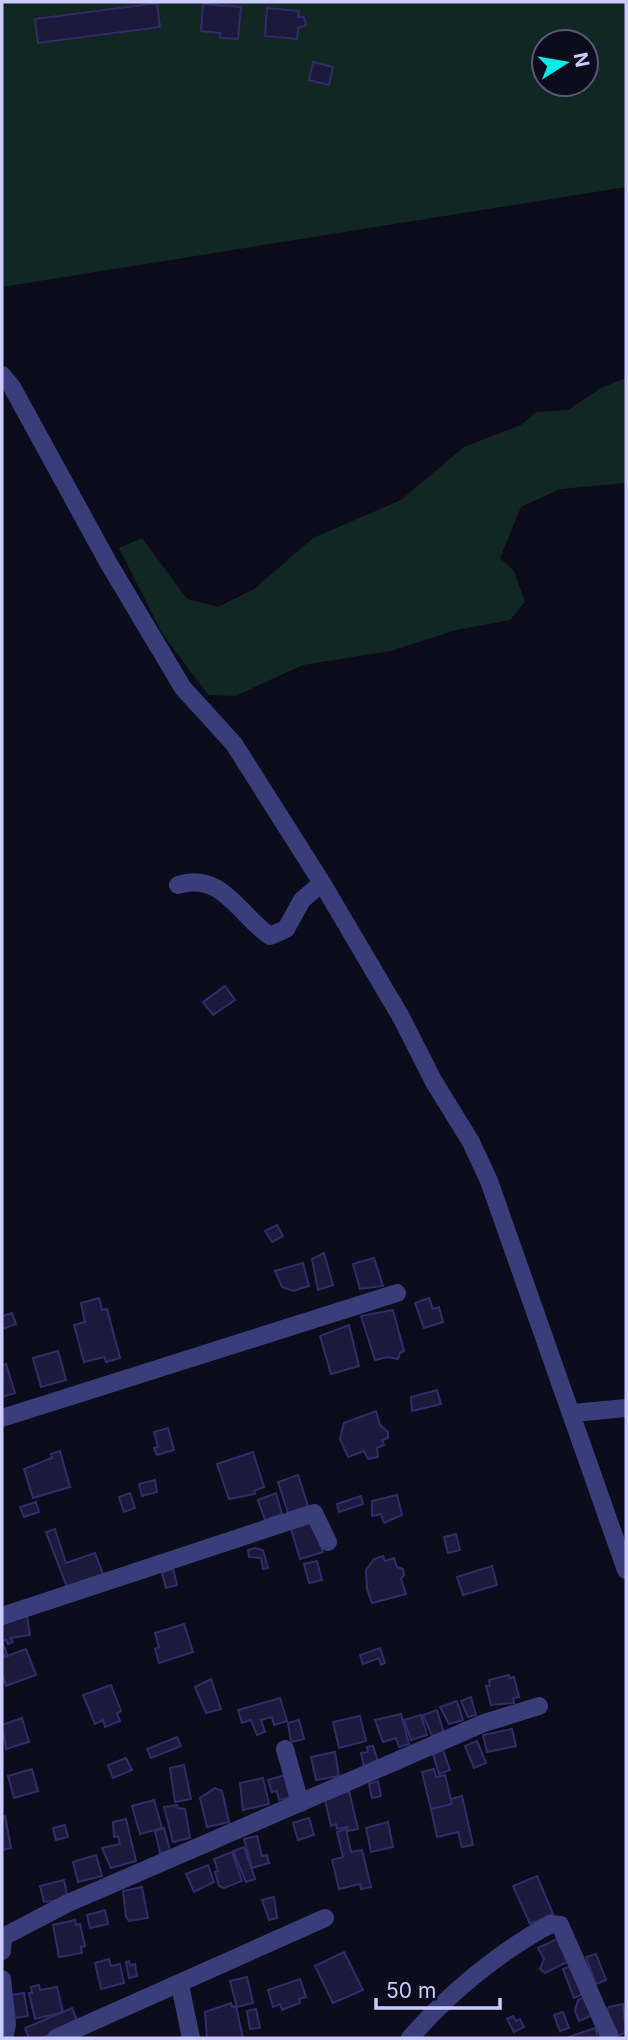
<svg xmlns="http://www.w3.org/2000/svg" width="628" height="2040" font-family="Inter,sans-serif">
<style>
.green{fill:#102723;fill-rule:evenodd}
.building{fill:#1d193d;stroke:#312c68;stroke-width:2}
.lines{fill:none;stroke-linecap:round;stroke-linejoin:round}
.minor{stroke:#393e7a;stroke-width:18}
</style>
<rect width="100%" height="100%" fill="#0d0c1d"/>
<g class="green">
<path d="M 2,2 L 626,2 L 626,187 L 2,287 ZM 544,42 L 586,42 L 586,84 L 544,84 Z"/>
<path d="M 626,378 L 626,483 L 560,489 L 521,507 L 500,558 L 514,571 L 525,602 L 510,620 L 456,630 L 391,651 L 303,665 L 235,696 L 208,695 L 162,633 L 119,548 L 142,538 L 187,599 L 218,607 L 254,589 L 313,538 L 401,500 L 464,447 L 521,425 L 536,412 L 568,410 L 601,388 Z"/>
</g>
<g class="building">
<path d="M 157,3 L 160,27 L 38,43 L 35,19 Z"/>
<path d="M 203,4 L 241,7 L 238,39 L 220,38 L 220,33 L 201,31 Z"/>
<path d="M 267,8 L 299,11 L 298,17 L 304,17 L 306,25 L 298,28 L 297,39 L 265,36 Z"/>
<path d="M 313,62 L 333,67 L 329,85 L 309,80 Z"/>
<path d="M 225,986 L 235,1000 L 213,1015 L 203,1002 Z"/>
<path d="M 277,1225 L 283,1236 L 272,1242 L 265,1231 Z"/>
<path d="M 324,1253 L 333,1285 L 318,1290 L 312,1259 Z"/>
<path d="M 374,1258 L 383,1286 L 360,1289 L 353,1264 Z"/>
<path d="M 303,1263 L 309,1286 L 293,1291 L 282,1287 L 275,1271 Z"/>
<path d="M 99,1298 L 102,1310 L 107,1309 L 120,1358 L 106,1362 L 104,1357 L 84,1362 L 74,1325 L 85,1322 L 81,1303 Z"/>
<path d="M 429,1298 L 433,1309 L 439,1307 L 443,1322 L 424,1328 L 415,1303 Z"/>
<path d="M 393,1310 L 404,1351 L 400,1353 L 398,1359 L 388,1357 L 375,1360 L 361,1316 Z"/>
<path d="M 12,1313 L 16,1324 L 2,1329 L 2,1316 Z"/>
<path d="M 349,1325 L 359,1366 L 331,1374 L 320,1336 Z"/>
<path d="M 58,1351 L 66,1380 L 41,1387 L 33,1358 Z"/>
<path d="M 6,1364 L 15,1393 L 2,1397 L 2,1366 Z"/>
<path d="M 437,1390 L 441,1404 L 412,1411 L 411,1397 Z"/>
<path d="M 376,1411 L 380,1425 L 388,1432 L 388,1438 L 382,1440 L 384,1445 L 377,1448 L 378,1457 L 368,1459 L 364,1451 L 348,1457 L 340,1439 L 344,1423 Z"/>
<path d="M 168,1428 L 174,1450 L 157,1455 L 154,1448 L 158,1447 L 154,1432 Z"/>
<path d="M 60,1451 L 70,1487 L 33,1498 L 24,1469 L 52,1458 L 51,1454 Z"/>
<path d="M 253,1452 L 264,1487 L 254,1491 L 255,1494 L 229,1499 L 217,1464 Z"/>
<path d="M 298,1475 L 308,1506 L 288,1513 L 278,1482 Z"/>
<path d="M 155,1480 L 157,1492 L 142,1496 L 139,1484 Z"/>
<path d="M 130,1493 L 135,1508 L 124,1512 L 119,1497 Z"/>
<path d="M 276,1493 L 282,1514 L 265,1520 L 258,1500 Z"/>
<path d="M 397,1495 L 402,1515 L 384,1523 L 381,1514 L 372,1516 L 372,1501 Z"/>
<path d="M 361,1496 L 363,1504 L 339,1512 L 337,1504 Z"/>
<path d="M 36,1502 L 39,1512 L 24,1517 L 20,1507 Z"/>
<path d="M 314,1522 L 323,1552 L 300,1559 L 291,1529 Z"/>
<path d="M 55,1529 L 66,1563 L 95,1553 L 103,1574 L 67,1587 L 46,1532 Z"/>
<path d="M 456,1534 L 460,1550 L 448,1553 L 444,1537 Z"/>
<path d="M 255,1548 L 263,1550 L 268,1568 L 263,1569 L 261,1558 L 249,1557 L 248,1550 Z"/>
<path d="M 383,1556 L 385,1561 L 394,1558 L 397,1567 L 403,1569 L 404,1575 L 401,1579 L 406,1594 L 372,1603 L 367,1589 L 366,1570 L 374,1559 Z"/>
<path d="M 317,1561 L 322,1580 L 309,1583 L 304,1564 Z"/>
<path d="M 492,1566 L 497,1585 L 463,1595 L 457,1577 Z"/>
<path d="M 173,1568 L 177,1585 L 166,1588 L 162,1573 Z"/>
<path d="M 27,1616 L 30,1635 L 11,1638 L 13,1642 L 8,1644 L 6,1640 L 2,1641 L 7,1654 L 2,1656 L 2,1624 Z"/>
<path d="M 184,1624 L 193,1652 L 159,1663 L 155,1649 L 159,1647 L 155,1633 Z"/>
<path d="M 380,1648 L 385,1663 L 381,1665 L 379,1658 L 363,1664 L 360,1655 Z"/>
<path d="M 26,1649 L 36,1675 L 6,1686 L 2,1673 L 2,1658 Z"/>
<path d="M 509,1675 L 510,1678 L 514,1677 L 519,1697 L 513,1698 L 514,1703 L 491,1705 L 486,1686 L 490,1686 L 489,1680 Z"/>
<path d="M 211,1679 L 221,1709 L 206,1713 L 195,1687 Z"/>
<path d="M 111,1685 L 121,1711 L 117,1713 L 120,1721 L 105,1727 L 103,1720 L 95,1724 L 83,1695 Z"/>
<path d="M 471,1697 L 476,1715 L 468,1717 L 461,1701 Z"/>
<path d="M 280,1698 L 287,1721 L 274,1725 L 272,1717 L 261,1720 L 265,1732 L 257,1735 L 251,1720 L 242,1723 L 238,1710 Z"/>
<path d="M 457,1701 L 463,1720 L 449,1724 L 440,1707 Z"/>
<path d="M 437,1710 L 444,1733 L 432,1736 L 423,1715 Z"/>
<path d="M 401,1714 L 409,1744 L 399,1747 L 396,1738 L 383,1742 L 375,1720 Z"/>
<path d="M 421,1715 L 427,1735 L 411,1740 L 404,1720 Z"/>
<path d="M 360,1716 L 366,1741 L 339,1748 L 333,1722 Z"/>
<path d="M 22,1718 L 29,1742 L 6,1749 L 2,1725 Z"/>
<path d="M 299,1720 L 304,1739 L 291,1742 L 288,1723 Z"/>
<path d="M 512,1729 L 516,1746 L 487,1752 L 483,1735 Z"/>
<path d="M 177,1737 L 181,1746 L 151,1758 L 147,1749 Z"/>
<path d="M 477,1741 L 486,1763 L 474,1768 L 465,1746 Z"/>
<path d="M 373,1746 L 379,1764 L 364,1767 L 361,1753 L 368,1752 L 367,1747 Z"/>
<path d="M 443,1750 L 450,1770 L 439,1774 L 433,1754 Z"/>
<path d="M 335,1752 L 339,1776 L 316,1780 L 311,1757 Z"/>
<path d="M 126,1758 L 132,1770 L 113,1778 L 108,1765 Z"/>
<path d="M 184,1765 L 191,1799 L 175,1802 L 170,1768 Z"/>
<path d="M 32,1769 L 38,1791 L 14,1798 L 8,1776 Z"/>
<path d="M 434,1769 L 436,1777 L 445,1775 L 452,1804 L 431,1809 L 422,1772 Z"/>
<path d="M 285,1775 L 291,1797 L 279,1800 L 277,1791 L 272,1792 L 268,1780 Z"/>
<path d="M 263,1778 L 269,1804 L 243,1810 L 240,1783 Z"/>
<path d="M 378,1781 L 381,1796 L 372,1798 L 369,1784 Z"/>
<path d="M 215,1788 L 222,1791 L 229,1822 L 207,1827 L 200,1798 Z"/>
<path d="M 349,1791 L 358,1829 L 348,1831 L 347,1827 L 337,1829 L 336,1824 L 331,1826 L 325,1800 Z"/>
<path d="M 462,1796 L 473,1845 L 462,1847 L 458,1832 L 437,1837 L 431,1809 L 452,1804 L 451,1799 Z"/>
<path d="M 154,1800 L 162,1828 L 140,1834 L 132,1806 Z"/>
<path d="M 177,1805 L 178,1808 L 185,1809 L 190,1838 L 173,1842 L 164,1807 Z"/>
<path d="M 5,1816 L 11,1848 L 2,1850 L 2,1817 Z"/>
<path d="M 309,1818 L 314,1835 L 298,1840 L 293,1823 Z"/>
<path d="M 126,1819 L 136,1861 L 111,1868 L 102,1848 L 120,1844 L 118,1836 L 114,1837 L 113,1822 Z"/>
<path d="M 388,1822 L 393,1847 L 371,1852 L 366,1828 Z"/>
<path d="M 65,1825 L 68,1837 L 56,1840 L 53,1828 Z"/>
<path d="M 164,1828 L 170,1851 L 160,1853 L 155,1831 Z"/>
<path d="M 346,1829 L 351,1852 L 362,1850 L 371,1887 L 361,1889 L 360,1884 L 339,1889 L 332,1860 L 343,1857 L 337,1832 Z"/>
<path d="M 257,1836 L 262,1856 L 267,1855 L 269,1863 L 252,1868 L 244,1839 Z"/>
<path d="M 244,1847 L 255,1879 L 246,1882 L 233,1851 Z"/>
<path d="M 232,1852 L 242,1881 L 224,1888 L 219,1886 L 215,1872 L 218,1871 L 214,1859 Z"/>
<path d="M 96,1855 L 102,1876 L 78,1882 L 73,1862 Z"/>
<path d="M 208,1865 L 214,1882 L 194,1892 L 186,1874 Z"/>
<path d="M 537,1876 L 553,1914 L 530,1924 L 513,1886 Z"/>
<path d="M 64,1880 L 68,1899 L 44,1902 L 40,1886 Z"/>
<path d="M 142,1887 L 148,1918 L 129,1921 L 126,1917 L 123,1891 Z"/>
<path d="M 274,1897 L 277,1918 L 269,1920 L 262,1900 Z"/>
<path d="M 105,1910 L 108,1924 L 90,1928 L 87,1915 Z"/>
<path d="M 75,1920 L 76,1925 L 80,1924 L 85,1946 L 81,1947 L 82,1953 L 59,1957 L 53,1925 Z"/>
<path d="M 557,1939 L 569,1961 L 545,1973 L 540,1969 L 544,1959 L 538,1948 Z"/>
<path d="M 344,1952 L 363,1990 L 333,2003 L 315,1966 Z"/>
<path d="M 596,1954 L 606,1980 L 596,1984 L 586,1957 Z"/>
<path d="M 109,1959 L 111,1966 L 120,1964 L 124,1983 L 101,1989 L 95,1963 Z"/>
<path d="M 129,1961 L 130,1965 L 135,1964 L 137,1976 L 129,1978 L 126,1962 Z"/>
<path d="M 574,1965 L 586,1993 L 574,1998 L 563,1969 Z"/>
<path d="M 247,1977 L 253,2003 L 237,2007 L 230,1981 Z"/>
<path d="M 300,1979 L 306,1997 L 299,1999 L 300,2003 L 282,2010 L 280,2004 L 273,2007 L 268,1990 Z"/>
<path d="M 39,1985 L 40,1990 L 57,1987 L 63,2012 L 35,2019 L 29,1993 L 32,1993 L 31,1987 Z"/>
<path d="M 24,1993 L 28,2016 L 14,2018 L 10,1995 Z"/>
<path d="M 587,1996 L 595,2014 L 579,2021 L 575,2011 L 578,2000 Z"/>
<path d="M 231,2003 L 232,2007 L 236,2006 L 243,2038 L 207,2038 L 205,2012 Z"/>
<path d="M 623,2004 L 626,2033 L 618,2035 L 607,2010 L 609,2007 Z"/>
<path d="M 72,2008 L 79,2025 L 41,2038 L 29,2038 L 25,2028 Z"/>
<path d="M 256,2009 L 260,2028 L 250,2029 L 247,2011 Z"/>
<path d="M 563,2012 L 569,2028 L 560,2031 L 554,2015 Z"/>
<path d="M 513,2016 L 516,2021 L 520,2019 L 524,2027 L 514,2032 L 507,2019 Z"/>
<path d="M 595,2028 L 598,2038 L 566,2038 Z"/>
</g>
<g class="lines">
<g class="minor">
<path d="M 2,375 L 12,387 L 109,564 L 183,688 L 234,744 L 322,883 L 401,1017 L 434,1082 L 471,1142 L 489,1181 L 626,1570"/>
<path d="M 178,885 C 222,871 239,915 270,936 L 286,929 L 302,900 L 322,883"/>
<path d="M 573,1413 L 626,1408"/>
<path d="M 2,1418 L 397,1293"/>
<path d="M 2,1616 L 314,1513 L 328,1542"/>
<path d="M 285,1749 L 300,1803"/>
<path d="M 2,1951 L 3,1937 L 66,1904 L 484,1723 L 539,1706"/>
<path d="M 2,1979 L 7,2024 L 4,2038"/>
<path d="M 180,1985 L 191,2038"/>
<path d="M 56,2038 L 325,1918"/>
<path d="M 410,2038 C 448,1994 500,1951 551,1924 L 560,1925 L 610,2038"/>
</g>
</g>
<rect width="628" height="2040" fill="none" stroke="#cbcbfd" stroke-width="7"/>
<g transform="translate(565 63) rotate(79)"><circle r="33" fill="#0d0c1d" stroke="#595877" stroke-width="2"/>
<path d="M0-5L12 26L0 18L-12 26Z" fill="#09eae7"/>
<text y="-10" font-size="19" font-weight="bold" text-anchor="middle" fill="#cbcbfd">N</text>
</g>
<path d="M376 1998v10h124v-10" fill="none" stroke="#cbcbfd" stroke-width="3.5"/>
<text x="386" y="1998" font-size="21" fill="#cbcbfd" stroke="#0d0c1d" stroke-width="5" paint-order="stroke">50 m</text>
</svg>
